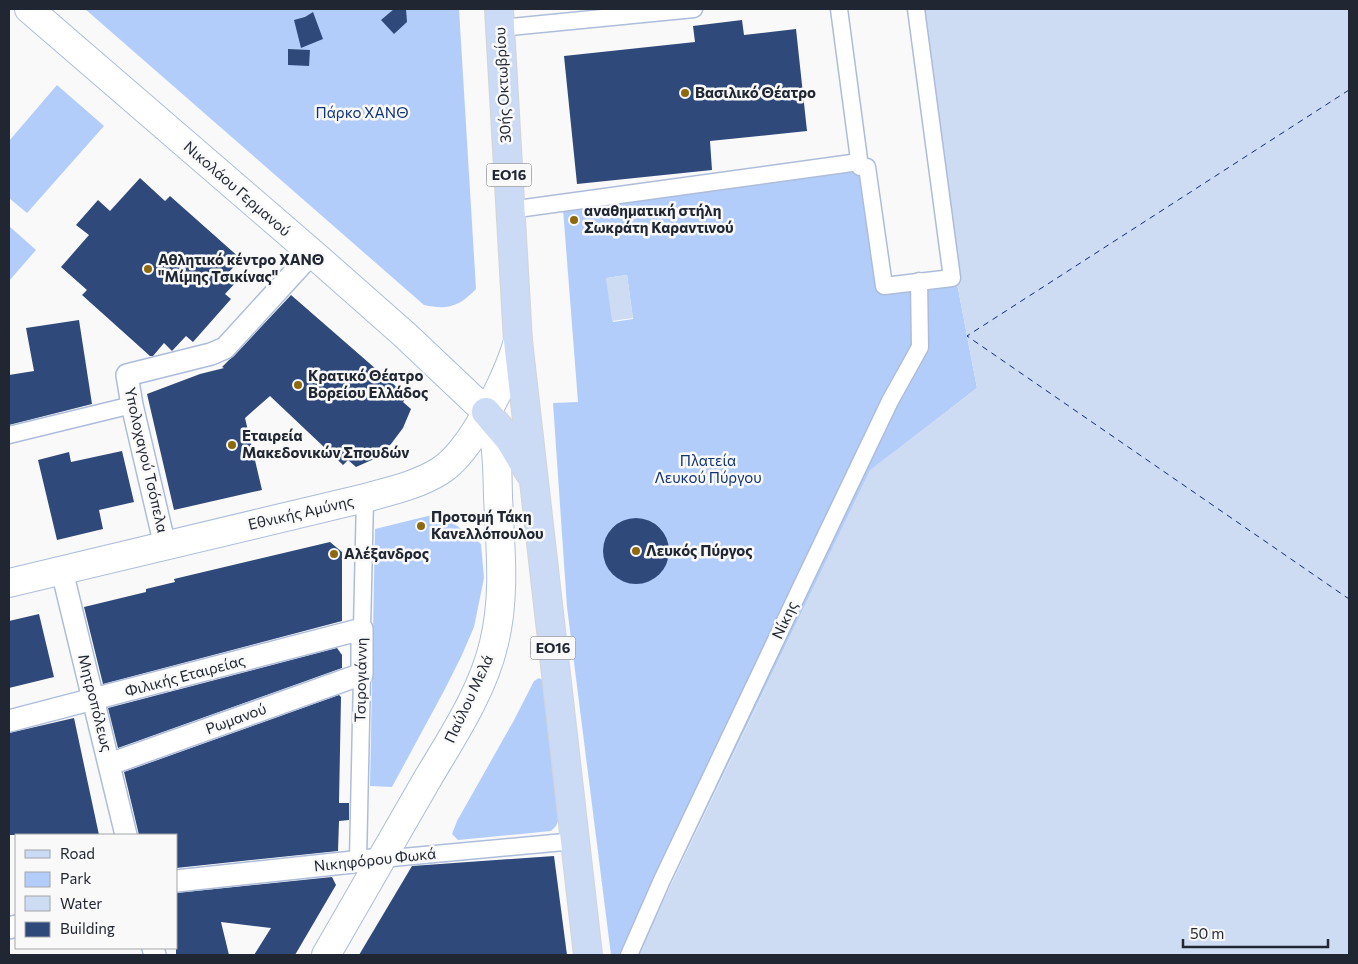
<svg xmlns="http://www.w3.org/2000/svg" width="1358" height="964" font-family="Commissioner,sans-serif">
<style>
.green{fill:#b3cdfb;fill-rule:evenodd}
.water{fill:#cedcf3}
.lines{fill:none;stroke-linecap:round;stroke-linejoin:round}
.ferry{stroke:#0d2e6f;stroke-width:1;stroke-dasharray:6 5;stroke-linecap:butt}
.building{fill:#2f497a}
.pedestrian-casing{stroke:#adbdd9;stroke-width:19}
.minor-casing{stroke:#adbdd9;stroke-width:24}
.secondary-casing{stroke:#adbdd9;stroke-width:30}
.primary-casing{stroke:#d3d4d6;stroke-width:30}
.pedestrian{stroke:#fff;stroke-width:16}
.minor{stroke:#fff;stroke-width:21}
.secondary{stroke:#fff;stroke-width:28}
.primary{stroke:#cbdaf5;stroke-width:28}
.poi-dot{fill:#8e680c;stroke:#f9f9f9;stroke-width:2}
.labels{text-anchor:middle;stroke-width:5;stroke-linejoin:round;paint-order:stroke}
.shield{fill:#f9f9f9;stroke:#62666e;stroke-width:1}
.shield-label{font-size:14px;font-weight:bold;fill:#212732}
.street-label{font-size:15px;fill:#212732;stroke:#f9f9f9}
.poi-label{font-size:15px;font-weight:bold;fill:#212732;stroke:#f9f9f9;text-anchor:start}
.park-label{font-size:15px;fill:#113374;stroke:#f9f9f9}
</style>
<rect width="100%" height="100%" fill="#f9f9f9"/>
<g class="green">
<path d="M 85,9 L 459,9 L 476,289 C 459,307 447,310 424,305 Z"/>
<path d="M 57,85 L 104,126 L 27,213 L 9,198 L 9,141 Z"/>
<path d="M 860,167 L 884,286 L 956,278 L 977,388 L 870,471 L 636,955 L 611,955 L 567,607 L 553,403 L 578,402 L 563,209 ZM 627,275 L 633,319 L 613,322 L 607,278 Z"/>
<path d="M 9,226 L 36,250 L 9,281 Z"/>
<path d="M 440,513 L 481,544 L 484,578 L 474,627 L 461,657 L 445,689 L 392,787 L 370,786 L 375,529 Z"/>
<path d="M 539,678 L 546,682 L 558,821 L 556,826 L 551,831 L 458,840 L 452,834 L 457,821 L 513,722 L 534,681 Z"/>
</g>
<g class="water">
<path d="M 921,9 L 1349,9 L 1349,955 L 637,955 L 870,470 L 977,388 L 956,278 Z"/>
<path d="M 627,275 L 633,318 L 612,321 L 606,278 Z"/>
</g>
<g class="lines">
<path class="ferry" d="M 1349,90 L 967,336 L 1349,599"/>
</g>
<g class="building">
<path d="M 394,9 L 406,9 L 407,22 L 394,34 L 381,20 Z"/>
<path d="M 313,12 L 323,39 L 301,48 L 294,20 L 305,17 Z"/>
<path d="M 742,20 L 744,35 L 796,29 L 807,131 L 710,141 L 712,170 L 577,184 L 564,56 L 695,42 L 693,26 Z"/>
<path d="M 288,49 L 310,50 L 309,66 L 288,65 Z"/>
<path d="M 140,178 L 165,201 L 170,196 L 241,259 L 229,272 L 238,280 L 225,294 L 231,299 L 193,342 L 186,336 L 172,351 L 164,343 L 153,356 L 150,356 L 82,295 L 87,290 L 61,267 L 89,235 L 76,225 L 98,200 L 110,211 Z"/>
<path d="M 291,295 L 407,396 L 403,402 L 411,409 L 403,428 L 391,444 L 374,459 L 356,467 L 348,460 L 343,465 L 270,396 L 245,418 L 262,490 L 174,510 L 147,394 L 200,374 L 224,368 L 222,367 L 229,360 L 234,356 Z"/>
<path d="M 79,320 L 92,404 L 9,425 L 9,375 L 34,371 L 26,328 Z"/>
<path d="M 122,451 L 134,502 L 99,510 L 103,529 L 57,540 L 38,460 L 69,452 L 71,462 Z"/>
<circle cx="636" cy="551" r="33"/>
<path d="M 330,542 L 342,552 L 342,621 L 103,684 L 84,607 L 146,592 L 146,589 L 175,582 L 174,579 Z"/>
<path d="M 39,614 L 54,677 L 9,688 L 9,621 Z"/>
<path d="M 337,648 L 342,655 L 342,668 L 118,748 L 108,708 Z"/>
<path d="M 339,695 L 341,697 L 339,803 L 349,803 L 349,820 L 339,821 L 338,851 L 176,868 L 176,835 L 139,835 L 124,772 Z"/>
<path d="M 74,718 L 99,835 L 9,835 L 9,733 Z"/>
<path d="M 554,856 L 567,955 L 359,955 L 412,866 Z"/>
<path d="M 332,877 L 336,885 L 295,955 L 254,955 L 271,928 L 221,922 L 229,955 L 176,955 L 176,893 Z"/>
</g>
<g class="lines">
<g class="pedestrian-casing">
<g id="pedestrian">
<path d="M 839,9 L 860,167 L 867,167 L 884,286 L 952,278 L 916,9"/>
<path d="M 500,28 L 694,9"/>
<path d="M 510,210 L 859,162"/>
<path d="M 9,435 L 132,405"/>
<path d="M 362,629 L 365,498"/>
<path d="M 381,859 L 575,841"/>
<path d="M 358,861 L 362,674"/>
<path d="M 629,955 L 662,880 L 802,585 L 890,401 L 920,347 L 919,281"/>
</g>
</g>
<g class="minor-casing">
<g id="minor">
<path d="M 165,546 L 132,405 L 127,375 L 211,354 L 225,348 L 312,253"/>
<path d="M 62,571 L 126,835"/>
<path d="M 9,721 L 362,629 L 362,674 L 110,764"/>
<path d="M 176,881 L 381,859"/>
<path d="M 9,928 L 16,926"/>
<path d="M 153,948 L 155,955"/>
</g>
</g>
<g class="secondary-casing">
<g id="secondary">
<path d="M 29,9 L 312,253 L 405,335 L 479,405 C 499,425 497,468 498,496 C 500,545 506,594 494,643 C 483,691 453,736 428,778 C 394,837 360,896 326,955"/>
<path d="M 9,583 L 365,498 C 390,491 418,485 440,471 C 472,451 508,376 518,341"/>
</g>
</g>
<g class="primary-casing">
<g id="primary">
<path d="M 499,9 L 518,341 L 588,955"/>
<path d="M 486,412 L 510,440 L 529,472"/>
</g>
</g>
<use href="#pedestrian" class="pedestrian"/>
<use href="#minor" class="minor"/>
<use href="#secondary" class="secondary"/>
<use href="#primary" class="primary"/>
</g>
<g class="poi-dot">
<circle cx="685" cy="93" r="5"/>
<circle cx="574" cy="220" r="5"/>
<circle cx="148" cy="269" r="5"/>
<circle cx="298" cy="385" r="5"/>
<circle cx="232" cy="445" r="5"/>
<circle cx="421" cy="526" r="5"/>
<circle cx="636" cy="551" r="5"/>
<circle cx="334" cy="554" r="5"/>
</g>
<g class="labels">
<g class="shield">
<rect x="486.5" y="163.5" width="45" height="23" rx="4"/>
<rect x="530.5" y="636.5" width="45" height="23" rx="4"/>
</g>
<g class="shield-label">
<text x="509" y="180">ΕΟ16</text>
<text x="553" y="653">ΕΟ16</text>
</g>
<g class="street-label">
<text transform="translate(503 85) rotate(-93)" y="5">30ής Οκτωβρίου</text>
<text transform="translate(237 189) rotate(41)" y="5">Νικολάου Γερμανού</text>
<text transform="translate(146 460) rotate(77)" y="5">Υπολοχαγού Τσόπελα</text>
<text transform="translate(301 513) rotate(-13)" y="5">Εθνικής Αμύνης</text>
<text transform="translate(785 620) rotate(-65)" y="5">Νίκης</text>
<text transform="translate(185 676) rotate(-15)" y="5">Φιλικής Εταιρείας</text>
<text transform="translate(361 680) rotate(-89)" y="5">Τσιρογιάννη</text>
<text transform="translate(469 699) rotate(-65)" y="5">Παύλου Μελά</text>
<text transform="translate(95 703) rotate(76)" y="5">Μητροπόλεως</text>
<text transform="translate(236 719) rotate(-20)" y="5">Ρωμανού</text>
<text transform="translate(375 860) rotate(-6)" y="5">Νικηφόρου Φωκά</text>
</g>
<g class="poi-label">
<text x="695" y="98">Βασιλικό Θέατρο</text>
<text x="584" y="216">αναθηματική στήλη<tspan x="584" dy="17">Σωκράτη Καραντινού</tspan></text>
<text x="158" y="265">Αθλητικό κέντρο ΧΑΝΘ<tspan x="158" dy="17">"Μίμης Τσικίνας"</tspan></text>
<text x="308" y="381">Κρατικό Θέατρο<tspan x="308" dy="17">Βορείου Ελλάδος</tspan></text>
<text x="242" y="441">Εταιρεία<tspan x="242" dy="17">Μακεδονικών Σπουδών</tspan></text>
<text x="431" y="522">Προτομή Τάκη<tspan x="431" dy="17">Κανελλόπουλου</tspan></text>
<text x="646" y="556">Λευκός Πύργος</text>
<text x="344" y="559">Αλέξανδρος</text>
</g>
<g class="park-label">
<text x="362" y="118">Πάρκο ΧΑΝΘ</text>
<text x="708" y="466">Πλατεία<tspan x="708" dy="17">Λευκού Πύργου</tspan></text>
</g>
</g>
<rect width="1358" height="964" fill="none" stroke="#212732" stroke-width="20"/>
<rect x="15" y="834" width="162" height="115" fill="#f9f9f9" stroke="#a3a5a9"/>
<rect x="25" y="850" width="25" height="8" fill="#cbdaf5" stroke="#a3a5a9"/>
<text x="60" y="859" font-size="15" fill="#212732">Road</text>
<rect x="25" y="872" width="25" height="15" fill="#b3cdfb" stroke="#a3a5a9"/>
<text x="60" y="884" font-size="15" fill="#212732">Park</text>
<rect x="25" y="896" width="25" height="15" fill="#cedcf3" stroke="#a3a5a9"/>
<text x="60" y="909" font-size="15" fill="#212732">Water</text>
<rect x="25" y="922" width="25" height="15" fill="#2f497a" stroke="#a3a5a9"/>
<text x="60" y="934" font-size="15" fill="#212732">Building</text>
<path d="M1183 939v8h145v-8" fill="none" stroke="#212732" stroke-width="2.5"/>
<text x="1190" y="939" font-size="15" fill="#212732" stroke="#f9f9f9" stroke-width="4" paint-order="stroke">50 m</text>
</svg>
